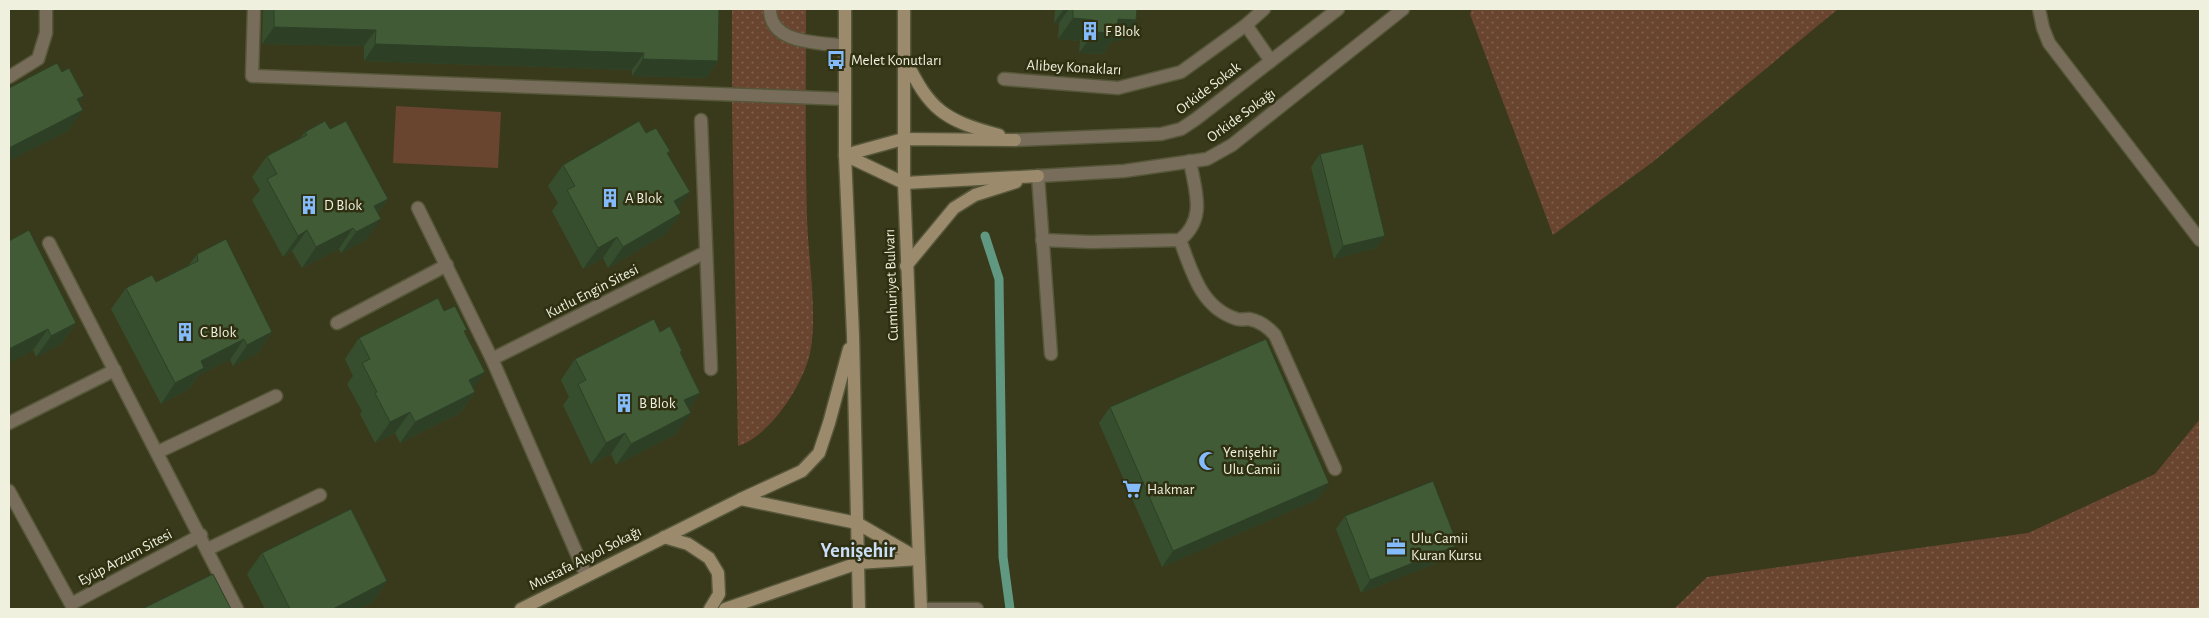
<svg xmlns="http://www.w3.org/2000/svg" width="2209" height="618" font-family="'Alegreya Sans',sans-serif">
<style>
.grass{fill:url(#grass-dots)}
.garden{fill:#69452f}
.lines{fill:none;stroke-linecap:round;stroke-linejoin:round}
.stream{stroke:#619881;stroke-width:9}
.lane-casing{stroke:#56573a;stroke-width:15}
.street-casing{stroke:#56573a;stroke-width:15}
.secondary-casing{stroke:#56573a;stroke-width:15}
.lane{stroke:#786d5b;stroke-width:12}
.street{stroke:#786d5b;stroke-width:12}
.secondary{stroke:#9c8a6d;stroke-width:12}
.wall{fill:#374e2e}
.shaded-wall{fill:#2d4026}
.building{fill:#405b36;stroke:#2d4026}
.labels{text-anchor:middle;stroke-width:5;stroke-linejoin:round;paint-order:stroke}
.poi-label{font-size:15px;fill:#eff0de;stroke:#2f2f11;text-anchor:start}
.street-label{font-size:15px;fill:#eff0de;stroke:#2f2f11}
.district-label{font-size:20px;font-weight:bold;fill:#cadef6;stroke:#2f2f11}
</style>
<defs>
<pattern id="grass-dots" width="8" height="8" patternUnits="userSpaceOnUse" patternTransform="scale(1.25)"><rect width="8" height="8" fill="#69452f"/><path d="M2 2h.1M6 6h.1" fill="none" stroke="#7f604d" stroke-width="1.8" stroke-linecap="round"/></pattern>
</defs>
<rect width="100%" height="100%" fill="#393a1b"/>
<g class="grass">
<path d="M 732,9 L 806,9 C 806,78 805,148 807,217 C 808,258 818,315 810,353 C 803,385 770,436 738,446 L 732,105 Z"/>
<path d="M 1472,9 L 1838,9 L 1654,161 L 1553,235 L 1470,14 Z"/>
<path d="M 2200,419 L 2200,609 L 1674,609 L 1707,577 L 2028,533 L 2155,474 Z"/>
</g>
<path class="garden" d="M 396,106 L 501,112 L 498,168 L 393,163 Z"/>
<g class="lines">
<path class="stream" d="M 985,236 L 999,279 L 1003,557 L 1010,609"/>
<g class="lane-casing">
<g id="lane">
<path d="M 254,9 L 252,76 L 845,99"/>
<path d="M 770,9 C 770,45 820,42 845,46"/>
<path d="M 1264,9 L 1246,25 L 1271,61"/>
<path d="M 2039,9 L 2043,28 L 2049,43 L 2200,240"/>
<path d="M 9,77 L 38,59 L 46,33 L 46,9"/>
<path d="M 1004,79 L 1118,88 L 1181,72 L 1246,25"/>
<path d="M 701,120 L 711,369"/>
<path d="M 1038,176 L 1051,354"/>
<path d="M 418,208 L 492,359 L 586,575"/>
<path d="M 1042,240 L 1091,242 L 1180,240 C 1207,218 1195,191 1190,161"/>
<path d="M 1180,240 C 1192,272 1201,308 1237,319 C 1241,320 1245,319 1249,319 C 1260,321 1268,327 1275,335 L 1335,469"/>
<path d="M 49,243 L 237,609"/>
<path d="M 337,323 L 447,265"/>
<path d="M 492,359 L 706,252"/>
<path d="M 9,423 L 115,370"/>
<path d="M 158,452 L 276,396"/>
<path d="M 9,491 L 71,604 L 201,535"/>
<path d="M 208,549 L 320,495"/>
<path d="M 921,609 L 977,609"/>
</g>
</g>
<g class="street-casing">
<g id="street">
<path d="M 1015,140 L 1161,134 L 1181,129 L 1196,119 L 1338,9"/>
<path d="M 1038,176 L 1124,171 L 1207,159 L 1232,145 L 1403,9"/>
</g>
</g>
<g class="secondary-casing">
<g id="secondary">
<path d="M 845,9 L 845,155 L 853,335 L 859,609"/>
<path d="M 904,9 L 904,183 L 921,609"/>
<path d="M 905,59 C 930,110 943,120 999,135"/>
<path d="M 845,155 L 904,183 L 1038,176"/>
<path d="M 845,155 L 903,139 L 1015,140"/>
<path d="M 906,266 L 954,208 L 975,195 L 1016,182"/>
<path d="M 741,499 L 857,523 L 919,559"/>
<path d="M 664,537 L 688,544 L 709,558 L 718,573 L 719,594 L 710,609"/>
<path d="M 521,609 L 741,499 L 802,471 L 819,453 L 829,423 L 849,349"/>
<path d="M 725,609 L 858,563 L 919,559"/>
</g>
</g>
<use href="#lane" class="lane"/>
<use href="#street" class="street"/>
<use href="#secondary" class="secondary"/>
</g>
<g class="wall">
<path d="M 263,9 L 719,9 L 718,61 L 706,78 L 632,76 L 632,70 L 364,61 L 364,46 L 262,44 Z"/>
<path d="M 1055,9 L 1137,9 L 1136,20 L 1122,41 L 1112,41 L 1103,54 L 1079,53 L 1080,41 L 1058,39 L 1059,23 L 1054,23 Z"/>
<path d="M 330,129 L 388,199 L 378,213 L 366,240 L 341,253 L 339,249 L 302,268 L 292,251 L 283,257 L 252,200 L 260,190 L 252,177 L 267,156 L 300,138 L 305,132 Z"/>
<path d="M 646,133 L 670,151 L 668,154 L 678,208 L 666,234 L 608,268 L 603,258 L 583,269 L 552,211 L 558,203 L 548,186 L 563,165 Z"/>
<path d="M 1320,154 L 1376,248 L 1334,259 L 1311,167 Z"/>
<path d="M 9,241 L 76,323 L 61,344 L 36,357 L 33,350 L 9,363 Z"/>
<path d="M 197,254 L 272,332 L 258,353 L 233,366 L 230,360 L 199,375 L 189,389 L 161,404 L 111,309 L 126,288 L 156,282 L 189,265 Z"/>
<path d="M 444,311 L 465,333 L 473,389 L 475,392 L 460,413 L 400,443 L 395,433 L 375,443 L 360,414 L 362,411 L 347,384 L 353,376 L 345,359 L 359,338 Z"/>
<path d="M 660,332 L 682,351 L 681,353 L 700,393 L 689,409 L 676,434 L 616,465 L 611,454 L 591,464 L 563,405 L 569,397 L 561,380 L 575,359 Z"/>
<path d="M 1110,407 L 1318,499 L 1162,567 L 1099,423 Z"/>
<path d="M 1345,516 L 1458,545 L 1449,558 L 1361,593 L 1336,529 Z"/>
<path d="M 262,553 L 387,581 L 373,602 L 359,609 L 265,609 L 247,574 Z"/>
</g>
<g class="shaded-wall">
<path d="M 1064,9 L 1069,9 L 1059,23 L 1054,23 Z"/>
<path d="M 1073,18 L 1094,20 L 1080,41 L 1058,39 Z"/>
<path d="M 1118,19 L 1136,20 L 1122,41 L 1112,41 L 1103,54 L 1079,53 L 1094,32 Z"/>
<path d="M 274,27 L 376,30 L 364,46 L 262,44 Z"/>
<path d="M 375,44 L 644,53 L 632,70 L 364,61 Z"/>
<path d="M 643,59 L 718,61 L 706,78 L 632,76 Z"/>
<path d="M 84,96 L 69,117 L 83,110 L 68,131 L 9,161 L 9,148 L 77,99 Z"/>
<path d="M 690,192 L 675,213 L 674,201 Z"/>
<path d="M 388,199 L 373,220 L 374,206 Z"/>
<path d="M 681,213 L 666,234 L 608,268 L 623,247 Z"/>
<path d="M 381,219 L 366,240 L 341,253 L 356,232 Z"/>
<path d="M 353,228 L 339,249 L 302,268 L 316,247 Z"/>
<path d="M 307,230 L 292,251 L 283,257 L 298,236 Z"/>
<path d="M 1385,236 L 1376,248 L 1334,259 L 1343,246 Z"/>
<path d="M 617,237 L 603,258 L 583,269 L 598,248 Z"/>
<path d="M 76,323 L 61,344 L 36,357 L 51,336 Z"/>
<path d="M 48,329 L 33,350 L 9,363 L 9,349 Z"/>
<path d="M 272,332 L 258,353 L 233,366 L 247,345 Z"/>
<path d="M 244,339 L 230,360 L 199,375 L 189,389 L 161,404 L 175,383 L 201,361 Z"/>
<path d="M 485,372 L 470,393 L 469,380 Z"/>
<path d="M 475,392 L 460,413 L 400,443 L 415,422 Z"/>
<path d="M 700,393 L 686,414 L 684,400 Z"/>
<path d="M 410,412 L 395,433 L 375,443 L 390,422 Z"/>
<path d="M 691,413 L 676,434 L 616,465 L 631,444 Z"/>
<path d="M 625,433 L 611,454 L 591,464 L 606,443 Z"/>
<path d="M 1329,483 L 1318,499 L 1162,567 L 1173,551 Z"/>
<path d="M 1458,545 L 1449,558 L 1361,593 L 1370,580 Z"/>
<path d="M 387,581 L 373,602 L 359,609 L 333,609 Z"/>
</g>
<g class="building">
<path d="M 274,9 L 719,9 L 718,61 L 643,59 L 644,53 L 375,44 L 376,30 L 274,27 Z"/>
<path d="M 1073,9 L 1137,9 L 1136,20 L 1118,19 L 1117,33 L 1094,32 L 1094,20 L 1073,18 Z"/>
<path d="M 57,63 L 62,72 L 69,68 L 84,96 L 77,99 L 83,110 L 9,148 L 9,88 Z"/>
<path d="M 325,121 L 330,129 L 346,121 L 388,199 L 374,206 L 381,219 L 356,232 L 353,228 L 316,247 L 307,230 L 298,236 L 267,179 L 277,174 L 267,156 L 307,135 L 305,132 Z"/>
<path d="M 639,121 L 646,133 L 656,128 L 670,151 L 667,153 L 690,192 L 674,201 L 681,213 L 623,247 L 617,237 L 598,248 L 567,190 L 575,186 L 563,165 Z"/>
<path d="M 1363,144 L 1385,236 L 1343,246 L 1320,154 Z"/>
<path d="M 29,230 L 76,323 L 51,336 L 48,329 L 9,349 L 9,241 Z"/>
<path d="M 226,239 L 272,332 L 247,345 L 244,339 L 201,361 L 204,368 L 175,383 L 126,288 L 152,275 L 156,282 L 198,261 L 197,254 Z"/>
<path d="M 438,298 L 444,311 L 455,306 L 467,330 L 464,331 L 485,372 L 469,380 L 475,392 L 415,422 L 410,412 L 390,422 L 375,393 L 377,392 L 362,363 L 370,359 L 359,338 Z"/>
<path d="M 654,319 L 660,332 L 670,326 L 682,351 L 680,352 L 700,393 L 684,400 L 691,413 L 631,444 L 625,433 L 606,443 L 578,384 L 586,380 L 575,359 Z"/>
<path d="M 1266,339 L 1329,483 L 1173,551 L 1110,407 Z"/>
<path d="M 1433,481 L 1458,545 L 1370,580 L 1345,516 Z"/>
<path d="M 351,509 L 387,581 L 333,609 L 290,609 L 262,553 Z"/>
<path d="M 213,574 L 231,609 L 142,609 Z"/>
</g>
<defs>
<g id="building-bare" transform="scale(1.5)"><path d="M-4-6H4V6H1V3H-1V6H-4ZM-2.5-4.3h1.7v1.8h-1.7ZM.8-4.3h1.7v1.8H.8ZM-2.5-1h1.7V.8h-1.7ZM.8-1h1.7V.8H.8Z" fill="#84bcfb" stroke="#2f2f11" stroke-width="2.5" paint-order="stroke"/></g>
<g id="bus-bare" transform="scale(1.5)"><path d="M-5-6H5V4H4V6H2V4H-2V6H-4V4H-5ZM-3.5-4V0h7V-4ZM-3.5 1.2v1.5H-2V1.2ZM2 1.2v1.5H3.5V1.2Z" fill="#84bcfb" stroke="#2f2f11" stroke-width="2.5" paint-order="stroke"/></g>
<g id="mosque-bare" transform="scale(1.5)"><path d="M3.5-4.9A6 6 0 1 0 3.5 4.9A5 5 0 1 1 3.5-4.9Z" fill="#84bcfb" stroke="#2f2f11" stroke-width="2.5" paint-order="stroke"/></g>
<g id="supermarket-bare" transform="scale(1.5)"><path d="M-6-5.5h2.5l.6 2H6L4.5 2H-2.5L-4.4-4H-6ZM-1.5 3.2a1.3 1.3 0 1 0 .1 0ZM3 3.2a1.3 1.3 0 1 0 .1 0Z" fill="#84bcfb" stroke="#2f2f11" stroke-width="2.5" paint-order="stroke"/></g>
<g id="office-bare" transform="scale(1.5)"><path d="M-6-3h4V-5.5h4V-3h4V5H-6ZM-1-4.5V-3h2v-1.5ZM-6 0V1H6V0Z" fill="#84bcfb" stroke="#2f2f11" stroke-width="2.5" paint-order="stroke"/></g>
</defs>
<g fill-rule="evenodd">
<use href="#building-bare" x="1090" y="31"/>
<use href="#bus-bare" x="836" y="60"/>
<use href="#building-bare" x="610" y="198"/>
<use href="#building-bare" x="309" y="205"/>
<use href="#building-bare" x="185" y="332"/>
<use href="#building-bare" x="624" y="403"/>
<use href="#mosque-bare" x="1208" y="461"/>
<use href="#supermarket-bare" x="1132" y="489"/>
<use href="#office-bare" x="1396" y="547"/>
</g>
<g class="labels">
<g class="poi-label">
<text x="1105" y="36">F Blok</text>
<text x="851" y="65">Melet Konutları</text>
<text x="625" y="203">A Blok</text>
<text x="324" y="210">D Blok</text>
<text x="200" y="337">C Blok</text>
<text x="639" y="408">B Blok</text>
<text x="1223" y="457">Yenişehir<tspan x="1223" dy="17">Ulu Camii</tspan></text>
<text x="1147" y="494">Hakmar</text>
<text x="1411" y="543">Ulu Camii<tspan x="1411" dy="17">Kuran Kursu</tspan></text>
</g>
<g class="street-label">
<text transform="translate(1074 67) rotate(3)" y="5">Alibey Konakları</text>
<text transform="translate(1208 88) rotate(-37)" y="5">Orkide Sokak</text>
<text transform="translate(1241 115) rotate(-36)" y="5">Orkide Sokağı</text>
<text transform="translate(891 285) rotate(-92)" y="5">Cumhuriyet Bulvarı</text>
<text transform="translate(592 291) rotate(-27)" y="5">Kutlu Engin Sitesi</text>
<text transform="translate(125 557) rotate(-28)" y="5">Eyüp Arzum Sitesi</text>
<text transform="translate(585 558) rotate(-27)" y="5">Mustafa Akyol Sokağı</text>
</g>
<g class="district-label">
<text x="858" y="557">Yenişehir</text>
</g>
</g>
<rect width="2209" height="618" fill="none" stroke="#eff0de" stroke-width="20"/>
</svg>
